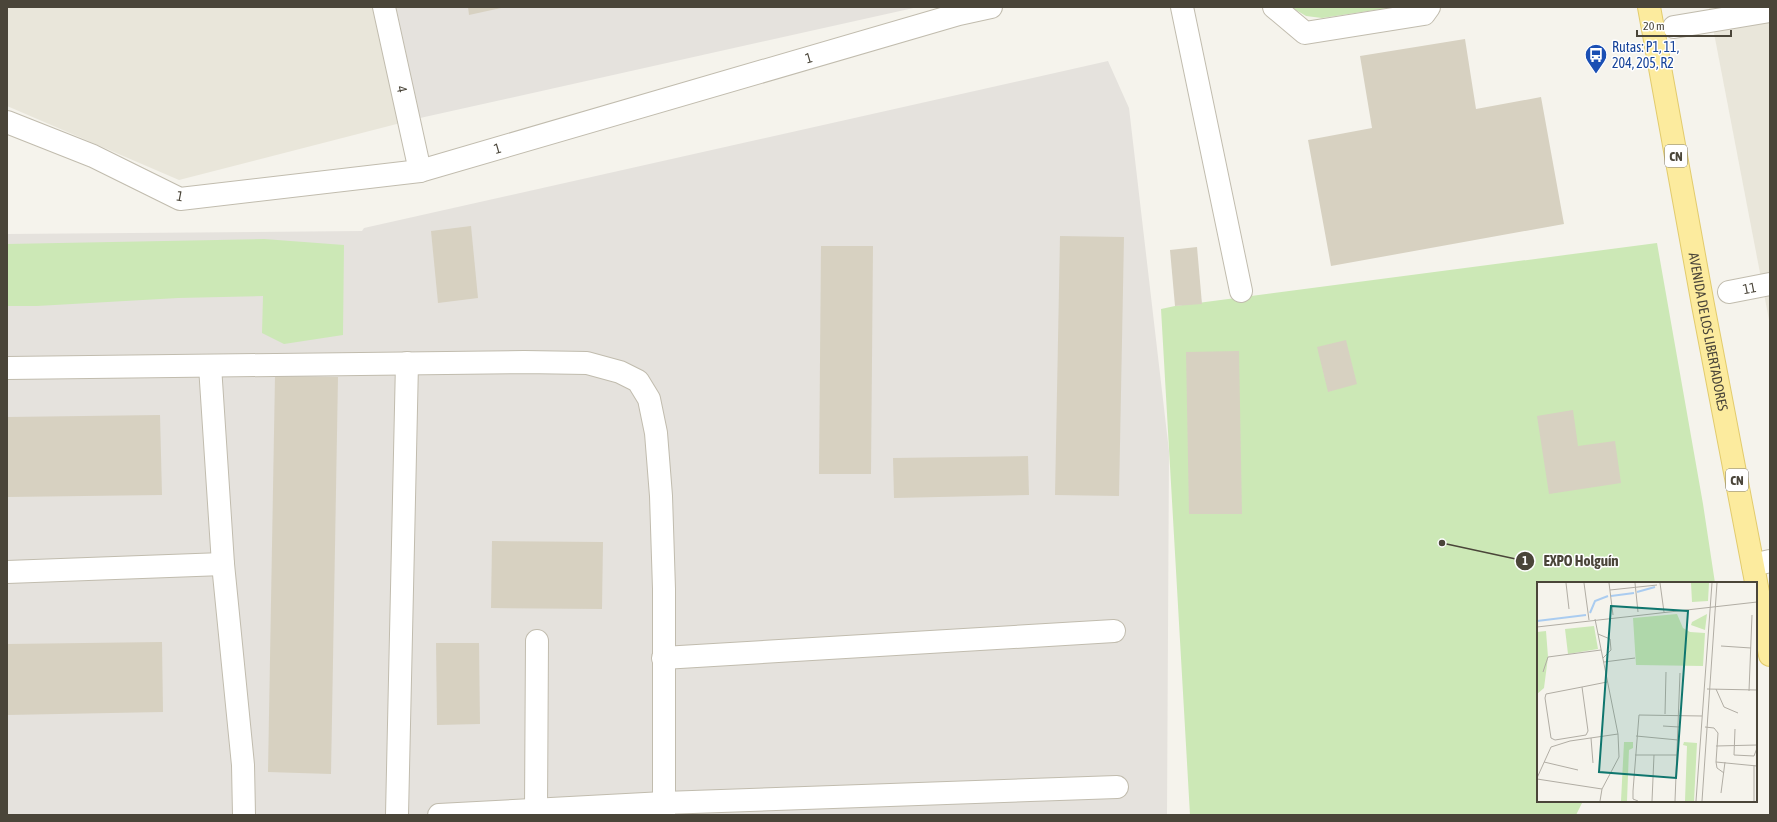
<svg xmlns="http://www.w3.org/2000/svg" width="1777" height="822" font-family="'Asap Condensed',sans-serif">
<style>
.residential{fill:#e9e6da}
.industrial{fill:#e5e2dd}
.green{fill:#cce8b6}
.building{fill:#d7d1c1}
.lines{fill:none;stroke-linecap:round;stroke-linejoin:round}
.minor-casing{stroke:#c1bcae;stroke-width:24}
.major-casing{stroke:#e2cb6d;stroke-width:24}
.minor{stroke:#fff;stroke-width:22}
.major{stroke:#fceb9e;stroke-width:22}
.labels{text-anchor:middle;stroke-width:3;stroke-linejoin:round;paint-order:stroke}
.shield{fill:#fff;stroke:#807d74;stroke-width:1}
.shield-label{font-size:13px;font-weight:bold;fill:#4a4539}
.transit-label{font-size:14px;fill:#164399;stroke:#fff;text-anchor:start}
.street-label{font-size:14px;fill:#4a4539;stroke:#fff}
.inset-river{fill:none;stroke:#aaccf0;stroke-width:2}
.inset-road{fill:none;stroke:#b1ada4;stroke-width:1}
.view{fill:#0f766e;fill-opacity:0.15;stroke:#0f766e;stroke-width:2}
.inset-edge{fill:none;stroke:#4a4539;stroke-width:2}
.leader{fill:none;stroke:#4a4539;stroke-width:1.5}
.callout-dot{fill:#4a4539;stroke:#fff;stroke-width:1.5}
.mark-label{font-size:12px;text-anchor:middle;font-weight:bold;fill:#fff}
.callout-label{font-size:15px;text-anchor:middle;font-weight:bold;fill:#4a4539;stroke:#fff;stroke-width:3;stroke-linejoin:round;paint-order:stroke}
</style>
<rect width="100%" height="100%" fill="#f5f3ec"/>
<g class="residential">
<path d="M 7,7 L 396,7 L 420,118 L 179,180 L 7,106 Z"/>
<path d="M 1709,7 L 1770,7 L 1770,325 Z"/>
</g>
<g class="industrial">
<path d="M 396,7 L 918,7 L 420,118 Z"/>
<path d="M 1108,61 L 1129,108 L 1169,451 L 1167,815 L 7,815 L 7,234 L 362,231 L 364,228 Z"/>
</g>
<g class="green">
<path d="M 1291,7 L 1395,7 L 1322,18 L 1306,16 Z"/>
<path d="M 264,239 L 344,245 L 343,335 L 284,344 L 262,333 L 263,296 L 178,298 L 37,306 L 7,306 L 7,244 Z"/>
<path d="M 1657,243 L 1703,504 L 1715,583 L 1538,583 L 1538,801 L 1583,801 L 1576,815 L 1190,815 L 1161,309 L 1175,306 Z"/>
</g>
<g class="building">
<path d="M 468,7 L 501,7 L 501,8 L 469,15 Z"/>
<path d="M 1465,39 L 1476,109 L 1541,97 L 1564,224 L 1331,266 L 1308,140 L 1372,128 L 1360,56 Z"/>
<path d="M 471,226 L 478,298 L 438,303 L 431,231 Z"/>
<path d="M 1060,236 L 1124,237 L 1119,496 L 1055,495 Z"/>
<path d="M 821,246 L 873,246 L 871,474 L 819,474 Z"/>
<path d="M 1197,247 L 1202,304 L 1175,306 L 1170,250 Z"/>
<path d="M 1346,340 L 1357,384 L 1328,392 L 1317,347 Z"/>
<path d="M 1239,351 L 1242,514 L 1189,514 L 1186,352 Z"/>
<path d="M 275,376 L 338,377 L 331,774 L 268,772 Z"/>
<path d="M 1573,410 L 1578,446 L 1615,441 L 1621,483 L 1549,494 L 1537,416 Z"/>
<path d="M 160,415 L 162,495 L 7,497 L 7,417 Z"/>
<path d="M 1028,456 L 1029,495 L 894,498 L 893,458 Z"/>
<path d="M 492,541 L 603,542 L 602,609 L 491,608 Z"/>
<path d="M 162,642 L 163,712 L 7,715 L 7,644 Z"/>
<path d="M 436,643 L 479,643 L 480,724 L 437,725 Z"/>
</g>
<g class="lines">
<g class="minor-casing">
<g id="minor">
<path id="s1" d="M 384,7 L 420,171"/>
<path d="M 1182,7 L 1241,291"/>
<path d="M 1274,7 L 1305,33 L 1424,14 L 1429,7"/>
<path d="M 1674,27 L 1770,11"/>
<path id="s2" d="M 7,122 L 93,156 L 180,199 L 420,171 L 959,14 L 991,7"/>
<path id="s3" d="M 1729,292 L 1770,284"/>
<path d="M 210,366 L 223,564 L 243,765 L 244,815"/>
<path d="M 7,368 L 524,362 L 587,363 L 620,372 L 638,381 L 649,399 L 656,433 L 661,496 L 664,589 L 664,815"/>
<path d="M 1753,565 L 1770,561"/>
<path d="M 7,572 L 223,564"/>
<path d="M 663,658 L 1114,631"/>
<path d="M 536,810 L 537,641"/>
<path d="M 397,815 L 407,363"/>
<path d="M 439,815 L 664,803 L 1117,787"/>
</g>
</g>
<g class="major-casing">
<g id="major">
<path id="s4" d="M 1649,7 L 1703,305 L 1770,655"/>
</g>
</g>
<use href="#minor" class="minor"/>
<use href="#major" class="major"/>
</g>
<defs>
<g id="bus-pin" transform="scale(1.15)"><path d="M0 17L-7.5 6A9.5 9.5 0 1 1 7.5 6Z" fill="#1a4fb4" stroke="#fff"/><path d="M-5-6H5V4H4V6H2V4H-2V6H-4V4H-5ZM-3.5-4V0h7V-4ZM-3.5 1.2v1.5H-2V1.2ZM2 1.2v1.5H3.5V1.2Z" fill="#fff"/></g>
</defs>
<g fill-rule="evenodd">
<use href="#bus-pin" x="1596" y="55"/>
</g>
<g class="labels">
<g class="shield">
<rect x="1665" y="145" width="22" height="22" rx="3"/>
<rect x="1726" y="469" width="22" height="22" rx="3"/>
</g>
<g class="shield-label">
<text x="1676" y="161">CN</text>
<text x="1737" y="485">CN</text>
</g>
<g class="transit-label">
<text x="1612" y="52">Rutas: P1, 11,<tspan x="1612" dy="16">204, 205, R2</tspan></text>
</g>
<g class="street-label">
<text dy="5" stroke="none"><textPath href="#s2" startOffset="836">1</textPath></text>
<text dy="5" stroke="none"><textPath href="#s1" startOffset="84">4</textPath></text>
<text dy="5" stroke="none"><textPath href="#s2" startOffset="512">1</textPath></text>
<text transform="translate(180 196) rotate(11)" y="5">1</text>
<text dy="5" stroke="none"><textPath href="#s3" startOffset="21">11</textPath></text>
<text dy="5" stroke="none"><textPath href="#s4" startOffset="330">AVENIDA DE LOS LIBERTADORES</textPath></text>
</g>
</g>
<g transform="translate(1537 582)">
<rect width="220" height="220" fill="#f5f3ec"/>
<path d="M 154,1 L 172,1 L 171,19 L 155,20 ZM 140,32 L 146,46 L 153,50 L 168,51 L 166,84 L 99,83 L 96,36 ZM 170,32 L 168,48 L 154,43 L 155,40 ZM 57,44 L 61,67 L 31,72 L 28,47 ZM 9,49 L 11,75 L 7,106 L 0,112 L 0,50 ZM 87,160 L 96,160 L 96,166 L 92,168 L 90,219 L 84,219 ZM 147,160 L 160,161 L 157,219 L 148,219 L 150,164 L 146,163 Z" fill="#cce8b6"/>
<path class="inset-river" d="M 100,10 L 118,5M 74,14 L 97,11M 53,31 L 58,19 L 71,14M 0,39 L 49,33"/>
<path class="inset-road" d="M 29,1 L 32,27M 47,1 L 52,38M 72,1 L 76,33M 98,1 L 101,30M 123,1 L 127,30M 73,8 L 120,3M 58,37 L 81,152 L 82,175 L 65,207 L 63,219M 0,45 L 220,20M 61,52 L 73,57 L 74,68 L 66,76M 184,64 L 214,66M 67,80 L 98,76M 6,90 L 11,75 L 64,68M 45,105 L 51,149 L 49,153 L 18,158 L 14,156 L 8,116 L 9,112 L 45,105 L 70,100M 170,107 L 220,108M 179,107 L 187,125 L 201,131M 212,109 L 215,33M 128,132 L 129,90M 126,144 L 142,145M 168,145 L 177,146 L 181,151 L 179,180 L 220,184M 198,147 L 197,173 L 217,174 L 220,166M 99,154 L 141,158M 54,156 L 56,181M 179,164 L 220,163M 98,173 L 141,173M 7,180 L 41,188M 179,180 L 180,186 L 187,191M 217,183 L 217,219M 0,196 L 14,165 L 33,159 L 81,152M 0,197 L 65,207M 184,211 L 188,180M 101,219 L 96,217 L 96,209 L 102,133 L 165,134M 115,219 L 117,173M 138,219 L 143,91M 159,219 L 175,1M 165,219 L 180,1"/>
<path class="view" d="M 74,24 L 151,29 L 139,196 L 62,190 Z"/>
<rect width="220" height="220" class="inset-edge"/>
</g>
<path class="leader" d="M1442 543L1525 561"/>
<g class="callout-dot">
<circle cx="1442" cy="543" r="4"/>
<circle cx="1525" cy="561" r="10"/>
</g>
<g class="mark-label">
<text x="1525" y="565">1</text>
</g>
<g class="callout-label">
<text x="1581" y="566">EXPO Holguín</text>
</g>
<rect width="1777" height="822" fill="none" stroke="#4a4539" stroke-width="16"/>
<path d="M1637 30v6h94v-6" fill="none" stroke="#4a4539" stroke-width="2"/>
<text x="1643" y="30" font-size="12" fill="#4a4539" stroke="#ffffff" stroke-width="3" paint-order="stroke">20 m</text>
</svg>
